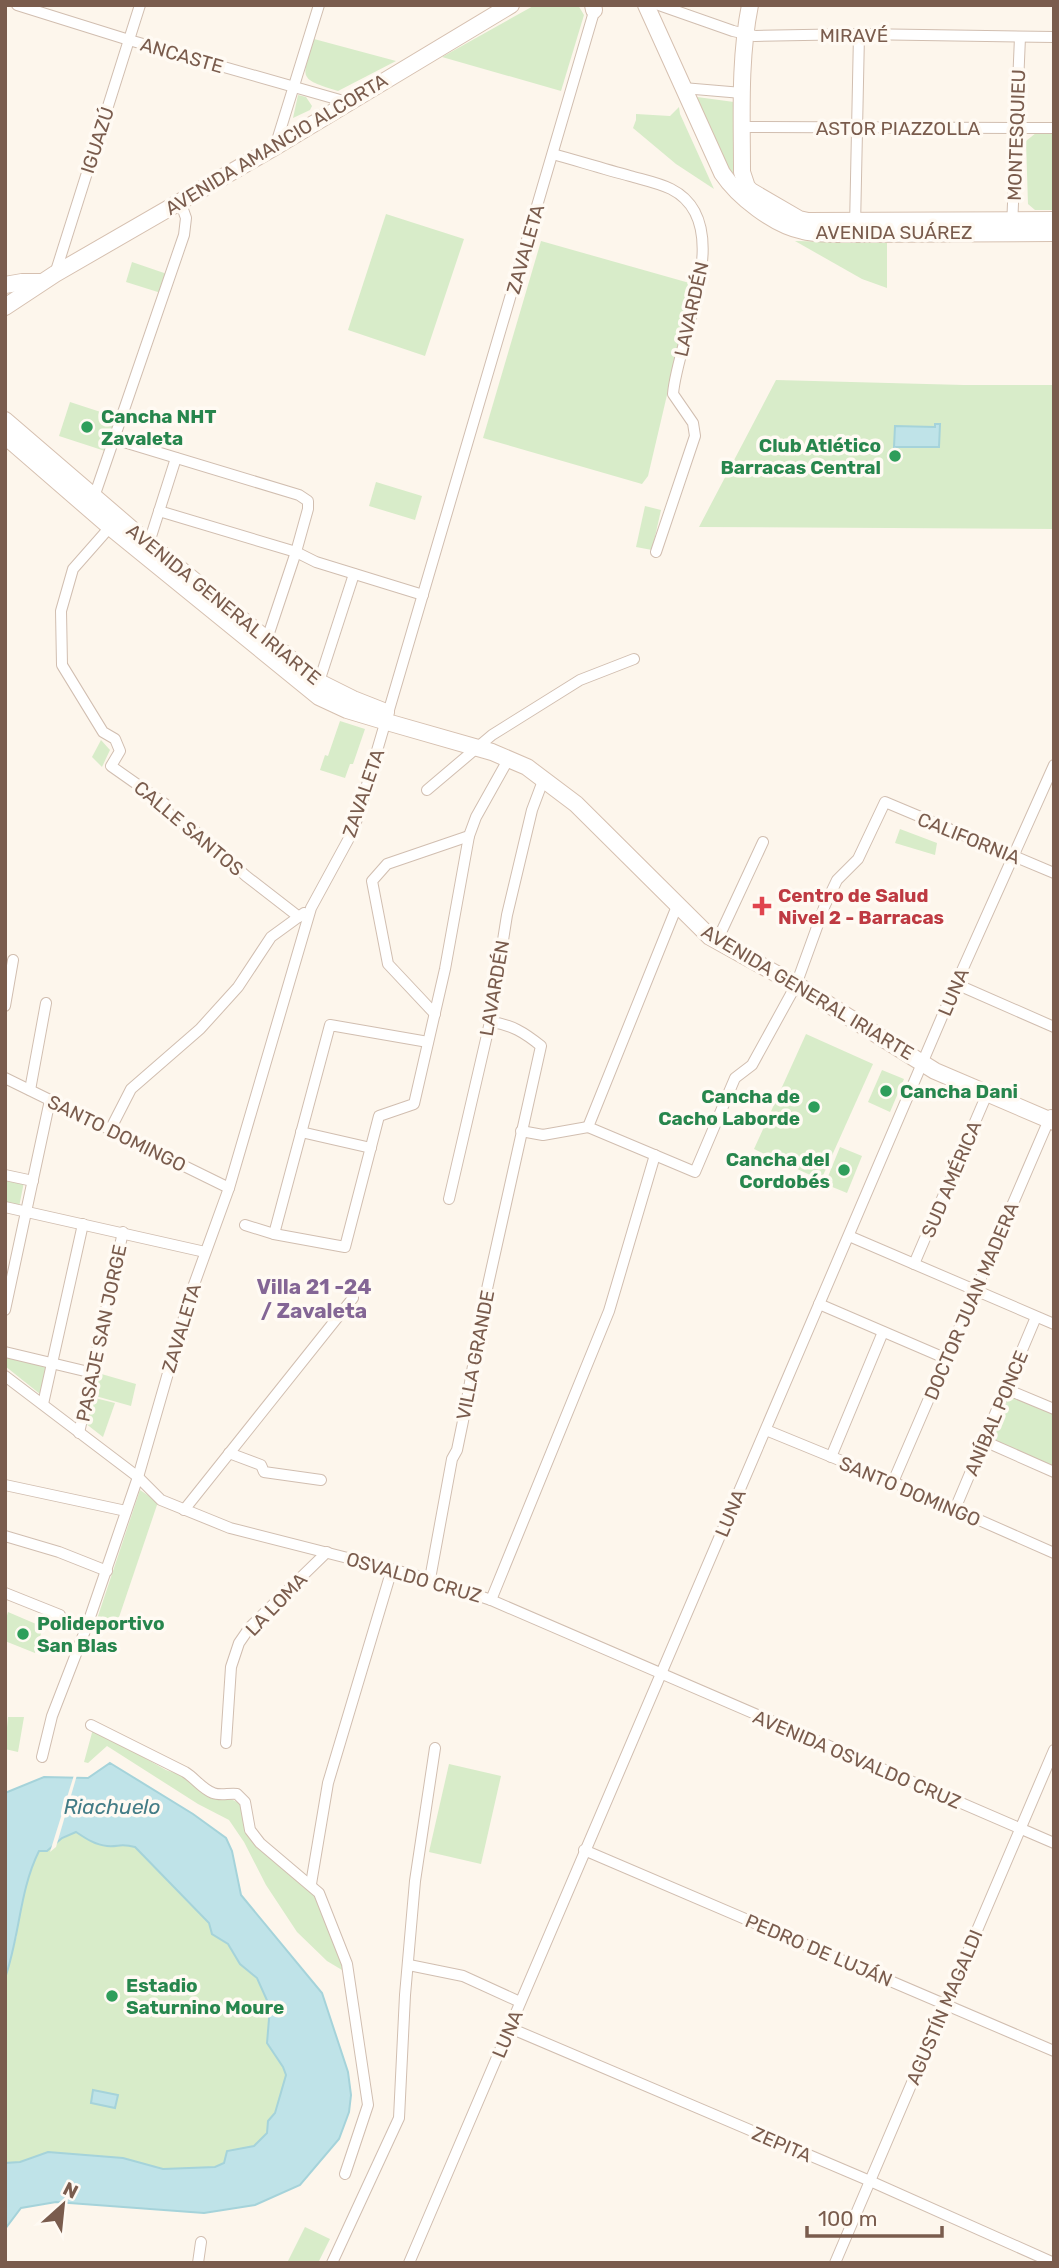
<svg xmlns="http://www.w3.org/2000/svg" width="1059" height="2268" font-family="Rubik,sans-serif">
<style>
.green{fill:#d8ecc9}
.water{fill:#bfe3e8;stroke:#a5d3da;stroke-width:2}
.pier{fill:#fdf6ec}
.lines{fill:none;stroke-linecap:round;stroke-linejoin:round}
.street-casing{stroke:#d1beb0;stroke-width:12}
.secondary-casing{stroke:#d6c0b0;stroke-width:18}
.street{stroke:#fff;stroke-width:10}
.secondary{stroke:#fff;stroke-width:16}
.leisure-dot{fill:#2e9e5b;stroke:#fffaf3;stroke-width:2.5}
.health-dot{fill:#e0444e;stroke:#fffaf3;stroke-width:2.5}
.labels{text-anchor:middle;stroke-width:7;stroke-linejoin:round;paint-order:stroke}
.street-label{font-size:19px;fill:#7a5c4d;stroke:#fffaf3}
.leisure-label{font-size:19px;font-weight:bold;fill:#27864d;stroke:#fffaf3;text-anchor:start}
.health-label{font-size:19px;font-weight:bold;fill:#be3a42;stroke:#fffaf3;text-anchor:start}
.neighbourhood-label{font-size:21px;font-weight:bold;fill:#846695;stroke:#fffaf3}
.water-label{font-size:21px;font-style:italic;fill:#437c86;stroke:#fffaf3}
</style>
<rect width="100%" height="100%" fill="#fdf6ec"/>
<g class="green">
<path d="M 535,5 L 578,5 L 584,15 L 561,91 L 442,57 Z"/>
<path d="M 314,39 L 396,61 L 338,91 C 297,78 302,79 314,39 Z"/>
<path d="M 298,95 L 306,97 L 312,106 L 310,110 L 293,118 Z"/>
<path d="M 697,97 L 734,102 L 737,187 L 695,98 Z"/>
<path d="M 679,107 L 680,114 L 714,189 L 676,164 L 633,128 L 636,120 L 636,114 L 670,116 Z"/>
<path d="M 1036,133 L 1054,134 L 1054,210 L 1035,210 L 1028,204 L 1026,141 Z"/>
<path d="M 386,214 L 464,239 L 425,356 L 348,330 Z"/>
<path d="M 541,241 L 693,284 L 648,476 L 642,484 L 483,438 Z"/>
<path d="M 795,241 L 887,243 L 887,288 L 862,279 Z"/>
<path d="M 132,262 L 167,274 L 161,293 L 126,282 Z"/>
<path d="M 776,380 L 964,385 L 1054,385 L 1054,529 L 699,527 Z"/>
<path d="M 70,402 L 116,417 L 105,451 L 59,436 Z"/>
<path d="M 376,482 L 422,496 L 415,520 L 369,506 Z"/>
<path d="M 645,506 L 661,510 L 652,550 L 636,547 Z"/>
<path d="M 340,721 L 365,729 L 353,764 L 350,764 L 345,778 L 320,770 L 325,755 L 328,756 Z"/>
<path d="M 101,740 L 110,750 L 102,767 L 92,757 Z"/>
<path d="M 900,829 L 937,843 L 935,855 L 895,843 Z"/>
<path d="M 806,1034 L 873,1064 L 821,1180 L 754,1149 Z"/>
<path d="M 882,1070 L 904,1079 L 890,1112 L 868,1102 Z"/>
<path d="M 840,1147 L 862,1156 L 847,1193 L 825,1184 Z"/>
<path d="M 5,1178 L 24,1182 L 19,1207 L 5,1204 Z"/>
<path d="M 5,1354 L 46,1365 L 40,1394 L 5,1366 Z"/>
<path d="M 98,1373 L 136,1384 L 131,1406 L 92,1395 Z"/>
<path d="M 1010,1395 L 1054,1414 L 1054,1468 L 990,1440 Z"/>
<path d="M 91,1397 L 115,1403 L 103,1437 L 85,1423 Z"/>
<path d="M 140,1490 L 158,1502 L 114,1632 L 95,1625 Z"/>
<path d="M 8,1612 L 43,1627 L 35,1653 L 5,1641 L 5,1623 Z"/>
<path d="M 8,1717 L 24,1717 L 18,1752 L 5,1749 Z"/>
<path d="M 93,1729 L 166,1770 L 187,1777 L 239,1803 L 243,1810 L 244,1822 L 315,1895 L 341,1959 L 342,1970 L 327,1961 L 297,1932 L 266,1885 L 244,1842 L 229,1820 L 198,1804 L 107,1746 L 88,1763 L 84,1762 Z"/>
<path d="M 449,1764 L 501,1776 L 481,1864 L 429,1852 Z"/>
<path d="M 76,1832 C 85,1838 95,1845 107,1846 C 119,1847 120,1843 135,1847 L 209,1923 L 212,1934 L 228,1944 L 240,1964 L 257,1978 L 270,2007 L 267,2043 L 283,2067 L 286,2075 L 275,2113 L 268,2121 L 267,2133 L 254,2146 L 227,2151 L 224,2163 L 215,2167 L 163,2169 L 123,2158 L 48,2152 L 20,2162 L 5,2163 L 5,1978 L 17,1935 L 17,1921 L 31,1866 L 39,1851 L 47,1851 L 62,1838 Z"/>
<path d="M 305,2227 L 330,2239 L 318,2263 L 287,2263 Z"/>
</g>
<g class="water">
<path d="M 935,424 L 940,424 L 939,447 L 894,447 L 895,426 L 935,427 Z"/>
<path d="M 110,1763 L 193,1814 L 226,1838 L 232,1851 L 241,1895 L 322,1993 L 348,2072 L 351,2095 L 349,2112 L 339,2139 L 300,2185 L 255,2205 L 204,2213 L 56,2202 L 21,2208 L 5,2229 L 5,2163 L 20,2162 L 48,2152 L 123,2158 L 163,2169 L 215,2167 L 224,2163 L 227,2151 L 254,2146 L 267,2133 L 268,2121 L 275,2113 L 286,2075 L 283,2067 L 267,2043 L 270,2007 L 257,1978 L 240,1964 L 228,1944 L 212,1934 L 209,1923 L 135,1847 C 120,1843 119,1847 107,1846 C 95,1845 85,1838 76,1832 L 62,1838 L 47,1851 L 39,1851 C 19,1891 20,1936 5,1978 L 5,1793 L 44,1777 L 88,1778 Z"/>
<path d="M 93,2090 L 118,2095 L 115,2108 L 91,2103 Z"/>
</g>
<path class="pier" d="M 74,1775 L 77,1775 L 56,1847 L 50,1852 Z"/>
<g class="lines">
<g class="street-casing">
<g id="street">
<path d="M 17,5 L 129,40 L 347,102"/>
<path d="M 659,5 L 733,31 L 755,36 L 859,34 L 1054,37"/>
<path d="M 683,88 L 742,93"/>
<path d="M 742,127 L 1054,128"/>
<path d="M 275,147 L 319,5"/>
<path d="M 553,154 C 578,161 604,169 630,176 C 644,180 659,183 671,189 C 739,223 677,339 673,394 L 693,423 L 695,436 L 656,552"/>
<path d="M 855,227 L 859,34"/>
<path d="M 1012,227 L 1020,37"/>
<path d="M 55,274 L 140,5"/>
<path d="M 114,439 L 299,495 L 308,501 L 308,509 L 296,552 L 265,645"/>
<path d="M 93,500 L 184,235 L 186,218 L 180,201"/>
<path d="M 159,511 L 296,552 L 316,562 L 423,595"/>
<path d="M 110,527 L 73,569 L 61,611 L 62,665 L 103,732 L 115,739 L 120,751 L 111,766 L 165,804 L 170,817 L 195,831 L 246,876 L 299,917"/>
<path d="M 147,549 L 176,458"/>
<path d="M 317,688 L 354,574"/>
<path d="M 427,790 L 492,735 L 580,680 L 634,659"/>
<path d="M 677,906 L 588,1127 L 695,1172 L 735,1078 L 752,1065 L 796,985 L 825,905 L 837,880 L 858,859 L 885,802 L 1054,873"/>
<path d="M 717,941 L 763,842"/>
<path d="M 956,984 L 1054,1027"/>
<path d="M 5,1006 L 13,960"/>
<path d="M 435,1014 L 388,964 L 372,881 L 387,864 L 469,836"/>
<path d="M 5,1078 L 229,1188"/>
<path d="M 30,1090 L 46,1003"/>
<path d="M 110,1130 L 131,1089 L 200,1029 L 238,987 L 271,937 L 304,913"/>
<path d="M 521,1131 L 543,1135 L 588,1127"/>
<path d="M 301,1132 L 371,1148"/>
<path d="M 5,1175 L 33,1181"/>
<path d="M 449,1199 L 490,1022 L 507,915 L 532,810 L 544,778"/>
<path d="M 5,1207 L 205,1252"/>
<path d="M 245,1225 L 274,1234 L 345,1247 L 379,1116 L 414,1104 L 445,969 L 469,836 L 476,817 L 509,758"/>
<path d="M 274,1234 L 330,1025 L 428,1042"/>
<path d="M 849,1236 L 1054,1324"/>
<path d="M 914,1264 L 987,1094"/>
<path d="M 819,1304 L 947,1359"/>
<path d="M 5,1310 L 50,1100"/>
<path d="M 5,1352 L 93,1373"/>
<path d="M 5,1376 L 138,1477 L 161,1500 L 230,1528 L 430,1579 L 491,1600 L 1054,1843"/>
<path d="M 1006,1389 L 1054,1409"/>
<path d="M 43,1404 L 83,1224"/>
<path d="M 766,1430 L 893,1482 L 1054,1553"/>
<path d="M 79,1433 L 123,1232"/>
<path d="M 984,1441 L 1054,1472"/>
<path d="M 229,1453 L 261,1465 L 264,1472 L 321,1480"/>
<path d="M 831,1457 L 883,1332"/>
<path d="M 893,1482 L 1051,1115"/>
<path d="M 5,1485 L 126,1511"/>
<path d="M 955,1509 L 1036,1317"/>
<path d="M 184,1510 L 353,1298"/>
<path d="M 5,1536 L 59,1552 L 107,1571"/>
<path d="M 430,1579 L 452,1459 L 457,1450 L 463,1421 L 487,1289 L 541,1046 C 525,1033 511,1024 490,1022"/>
<path d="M 5,1593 L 60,1615"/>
<path d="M 491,1600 L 609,1311 L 655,1155"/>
<path d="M 91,1725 L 185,1772 C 195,1778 202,1789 213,1793 C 220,1796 229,1793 237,1794 L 245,1802 L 250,1830 L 260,1843 L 319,1893 L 347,1964 L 368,2105 L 345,2174"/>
<path d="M 226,1743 L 231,1667 L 239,1643 L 250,1627 L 327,1552"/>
<path d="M 42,1757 L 52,1716 L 88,1623 L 138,1477 L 192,1290 L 229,1188 L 311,908 L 354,829 L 596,5"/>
<path d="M 584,1850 L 1054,2051"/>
<path d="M 311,1884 L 328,1783 L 392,1569"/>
<path d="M 409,1965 L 463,1976 L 520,2002"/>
<path d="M 510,2028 L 870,2181 L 1054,2263"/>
<path d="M 198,2263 L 201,2242"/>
<path d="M 332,2263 L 399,2118 L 405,1995 L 415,1881 L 435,1748"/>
<path d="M 409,2263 L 956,984 L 1054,765"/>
<path d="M 835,2263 L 1054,1750"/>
</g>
</g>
<g class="secondary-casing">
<g id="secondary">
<path d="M 593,5 L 594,10"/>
<path d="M 646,5 L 722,173 C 738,197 774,225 803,231 C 814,234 825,233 836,234 L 1054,233"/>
<path d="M 750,5 C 739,60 742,116 742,172 L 747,187 L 751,191 L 799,219 L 808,221 L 1054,220"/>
<path d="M 5,285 L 22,282 L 41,282"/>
<path d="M 5,307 L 55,274 L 275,147 L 511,5"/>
<path d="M 5,420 L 148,543 L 319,682 L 353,699 L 386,712"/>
<path d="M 5,436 L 110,527 L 319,697 L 347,710 L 387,722 L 492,752 L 527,767 L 576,804 L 710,937 L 802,988 L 935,1071 L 1054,1122"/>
</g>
</g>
<use href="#street" class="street"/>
<use href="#secondary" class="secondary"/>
</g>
<g class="leisure-dot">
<circle cx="87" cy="427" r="7"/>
<circle cx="895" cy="456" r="7"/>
<circle cx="886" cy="1091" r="7"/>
<circle cx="814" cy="1107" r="7"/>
<circle cx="844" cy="1170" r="7"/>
<circle cx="23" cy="1634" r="7"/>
<circle cx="112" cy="1996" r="7"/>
</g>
<path class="health-dot" d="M758.5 895.5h7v7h7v7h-7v7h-7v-7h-7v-7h7z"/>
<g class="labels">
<g class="street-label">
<text x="854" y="42">MIRAVÉ</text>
<text transform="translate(182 55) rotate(16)" y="7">ANCASTE</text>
<text x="898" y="135">ASTOR PIAZZOLLA</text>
<text transform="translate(1016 135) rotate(-88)" y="7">MONTESQUIEU</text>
<text transform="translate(97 140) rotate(-72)" y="7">IGUAZÚ</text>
<text transform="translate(276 144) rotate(-31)" y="7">AVENIDA AMANCIO ALCORTA</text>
<text x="894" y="239">AVENIDA SUÁREZ</text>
<text transform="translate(525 249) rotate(-74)" y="7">ZAVALETA</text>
<text transform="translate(691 309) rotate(-77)" y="7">LAVARDÉN</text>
<text transform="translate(224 604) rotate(39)" y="7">AVENIDA GENERAL IRIARTE</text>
<text transform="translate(363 793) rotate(-71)" y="7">ZAVALETA</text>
<text transform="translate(189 828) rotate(40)" y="7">CALLE SANTOS</text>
<text transform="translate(969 838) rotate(22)" y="7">CALIFORNIA</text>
<text transform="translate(494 988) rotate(-80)" y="7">LAVARDÉN</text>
<text transform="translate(808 992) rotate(31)" y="7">AVENIDA GENERAL IRIARTE</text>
<text transform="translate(953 992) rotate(-67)" y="7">LUNA</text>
<text transform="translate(117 1133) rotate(26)" y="7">SANTO DOMINGO</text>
<text transform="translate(951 1179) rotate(-67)" y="7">SUD AMÉRICA</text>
<text transform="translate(971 1301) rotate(-67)" y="7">DOCTOR JUAN MADERA</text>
<text transform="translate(181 1328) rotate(-73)" y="7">ZAVALETA</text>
<text transform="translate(101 1333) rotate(-78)" y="7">PASAJE SAN JORGE</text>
<text transform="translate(475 1355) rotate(-79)" y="7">VILLA GRANDE</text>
<text transform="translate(996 1413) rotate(-67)" y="7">ANÍBAL PONCE</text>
<text transform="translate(910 1491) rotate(23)" y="7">SANTO DOMINGO</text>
<text transform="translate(730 1513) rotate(-67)" y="7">LUNA</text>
<text transform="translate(414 1577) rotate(16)" y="7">OSVALDO CRUZ</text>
<text transform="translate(276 1604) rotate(-46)" y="7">LA LOMA</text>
<text transform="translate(857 1759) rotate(23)" y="7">AVENIDA OSVALDO CRUZ</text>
<text transform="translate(819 1950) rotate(23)" y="7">PEDRO DE LUJÁN</text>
<text transform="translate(944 2007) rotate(-67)" y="7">AGUSTÍN MAGALDI</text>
<text transform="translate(507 2034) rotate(-67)" y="7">LUNA</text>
<text transform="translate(782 2144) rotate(23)" y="7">ZEPITA</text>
</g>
<g class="leisure-label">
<text x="101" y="423">Cancha NHT<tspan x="101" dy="22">Zavaleta</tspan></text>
<text x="881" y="452" text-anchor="end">Club Atlético<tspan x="881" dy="22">Barracas Central</tspan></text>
<text x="900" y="1098">Cancha Dani</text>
<text x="800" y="1103" text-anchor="end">Cancha de<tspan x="800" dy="22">Cacho Laborde</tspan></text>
<text x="830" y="1166" text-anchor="end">Cancha del<tspan x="830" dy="22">Cordobés</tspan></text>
<text x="37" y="1630">Polideportivo<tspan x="37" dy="22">San Blas</tspan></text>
<text x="126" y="1992">Estadio<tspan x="126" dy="22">Saturnino Moure</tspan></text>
</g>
<g class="health-label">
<text x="778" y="902">Centro de Salud<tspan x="778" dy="22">Nivel 2 - Barracas</tspan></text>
</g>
<g class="neighbourhood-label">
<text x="314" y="1294">Villa 21 -24<tspan x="314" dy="24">/ Zavaleta</tspan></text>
</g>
<g class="water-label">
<text x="112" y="1814">Riachuelo</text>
</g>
</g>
<rect width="1059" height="2268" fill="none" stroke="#7a5c4d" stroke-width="14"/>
<g transform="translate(63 2205) rotate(27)" stroke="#fffaf3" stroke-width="5" paint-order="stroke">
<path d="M0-5L12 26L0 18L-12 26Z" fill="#7a5c4d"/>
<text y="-10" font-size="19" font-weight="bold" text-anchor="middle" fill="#7a5c4d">N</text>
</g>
<path d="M807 2226v10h135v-10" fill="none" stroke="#7a5c4d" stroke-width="3.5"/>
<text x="818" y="2226" font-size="21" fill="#7a5c4d" stroke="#fffaf3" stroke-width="5" paint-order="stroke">100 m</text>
</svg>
